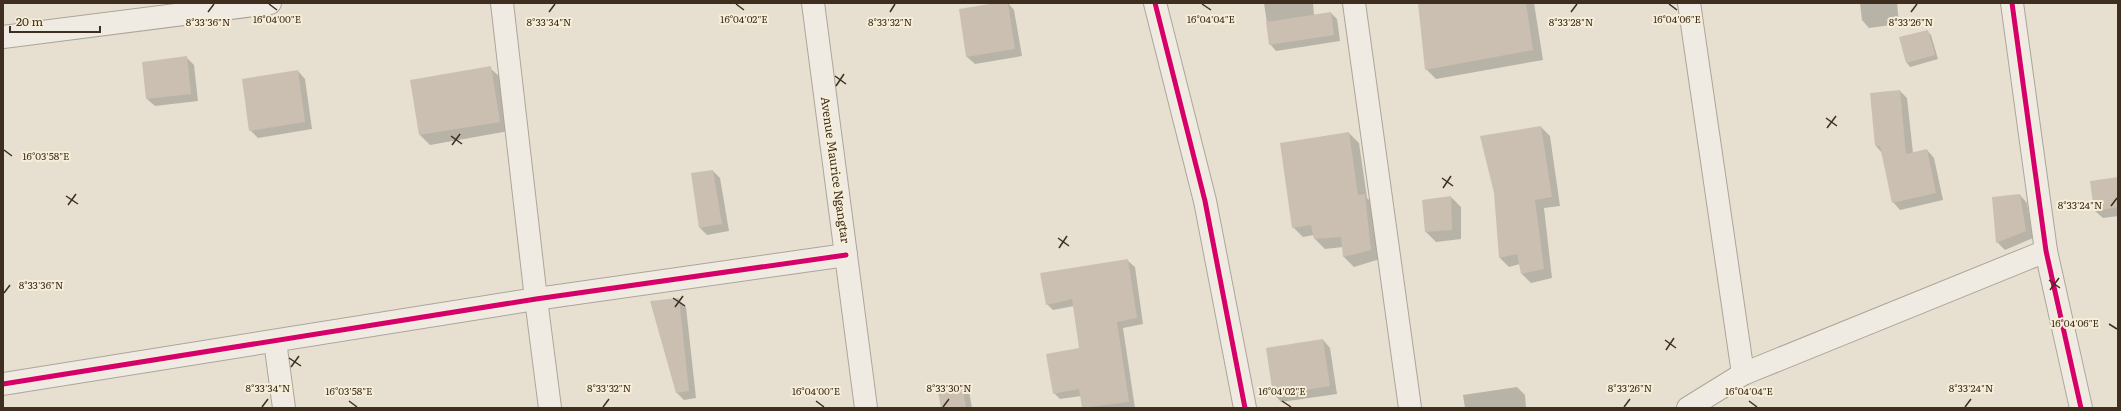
<svg xmlns="http://www.w3.org/2000/svg" width="2121" height="411" font-family="Literata,serif">
<style>
.shadow{fill:#0003}
.building{fill:#cbbfb2}
.lines{fill:none;stroke-linecap:round;stroke-linejoin:round}
.minor-casing{stroke:#ada599;stroke-width:24}
.minor{stroke:#efebe3;stroke-width:22}
.cycleway-casing{stroke:#f7eed8;stroke-width:8}
.cycleway{stroke:#d6006c;stroke-width:5}
.ticks{fill:none;stroke:#3d2e20;stroke-width:1.5}
.labels{text-anchor:middle;stroke-width:4;stroke-linejoin:round;paint-order:stroke}
.street-label{font-size:12px;fill:#3d2e20;stroke:#f7eed8}
.ticks-label{font-size:10px;text-anchor:middle;fill:#3d2e20;stroke:#f7eed8;stroke-width:4;stroke-linejoin:round;paint-order:stroke}
</style>
<rect width="100%" height="100%" fill="#e7e0d1"/>
<g class="shadow">
<path d="M 1002,3 L 1008,3 L 1014,10 L 1022,56 L 975,64 L 967,57 L 960,10 Z"/>
<path d="M 1264,3 L 1313,3 L 1314,15 L 1331,13 L 1337,19 L 1340,41 L 1276,51 L 1270,44 Z"/>
<path d="M 1419,3 L 1534,3 L 1543,60 L 1436,79 L 1426,69 Z"/>
<path d="M 1860,3 L 1897,3 L 1899,24 L 1869,28 L 1862,20 Z"/>
<path d="M 1927,31 L 1931,35 L 1938,59 L 1910,67 L 1907,63 Z"/>
<path d="M 187,58 L 194,65 L 198,101 L 155,106 L 147,99 L 143,63 Z"/>
<path d="M 490,68 L 500,77 L 509,131 L 430,145 L 420,135 L 411,81 Z"/>
<path d="M 298,71 L 305,79 L 312,129 L 258,138 L 250,130 Z"/>
<path d="M 1900,91 L 1907,98 L 1913,153 L 1927,150 L 1934,158 L 1943,200 L 1900,210 L 1893,202 L 1882,153 L 1876,146 Z"/>
<path d="M 1541,127 L 1550,136 L 1560,206 L 1544,208 L 1552,278 L 1531,283 L 1522,274 L 1520,264 L 1509,267 L 1500,258 Z"/>
<path d="M 1349,133 L 1359,143 L 1367,198 L 1374,205 L 1380,259 L 1354,267 L 1344,257 L 1343,247 L 1325,249 L 1315,239 L 1314,235 L 1303,237 L 1293,227 Z"/>
<path d="M 713,171 L 720,178 L 729,231 L 707,235 L 700,228 Z"/>
<path d="M 2118,178 L 2118,216 L 2103,218 L 2095,211 Z"/>
<path d="M 2020,195 L 2027,203 L 2033,238 L 2005,250 L 1997,242 Z"/>
<path d="M 1451,197 L 1461,207 L 1461,239 L 1436,242 L 1426,232 L 1423,201 Z"/>
<path d="M 1128,261 L 1135,267 L 1143,324 L 1123,328 L 1135,408 L 1083,408 L 1081,396 L 1060,399 L 1054,393 L 1080,349 L 1074,306 L 1053,310 L 1047,304 Z"/>
<path d="M 678,299 L 686,307 L 696,398 L 684,400 L 677,393 L 651,302 Z"/>
<path d="M 1323,340 L 1330,348 L 1337,394 L 1281,402 L 1274,394 Z"/>
<path d="M 962,384 L 969,391 L 972,408 L 942,408 Z"/>
<path d="M 1517,387 L 1525,395 L 1526,408 L 1465,408 L 1463,395 Z"/>
</g>
<g class="building">
<path d="M 996,3 L 1008,3 L 1015,49 L 966,57 L 959,9 Z"/>
<path d="M 1418,3 L 1526,3 L 1533,50 L 1425,70 Z"/>
<path d="M 1331,12 L 1334,35 L 1269,45 L 1266,22 Z"/>
<path d="M 1928,30 L 1935,55 L 1906,63 L 1899,37 Z"/>
<path d="M 187,56 L 191,94 L 146,99 L 142,62 Z"/>
<path d="M 491,66 L 500,122 L 419,135 L 410,80 Z"/>
<path d="M 298,70 L 305,122 L 249,131 L 242,79 Z"/>
<path d="M 1900,90 L 1906,154 L 1927,149 L 1936,193 L 1892,203 L 1880,146 L 1875,146 L 1870,93 Z"/>
<path d="M 1541,126 L 1552,197 L 1535,200 L 1544,269 L 1521,274 L 1517,254 L 1499,258 L 1494,193 L 1480,136 Z"/>
<path d="M 1349,132 L 1358,195 L 1365,194 L 1371,250 L 1343,257 L 1341,237 L 1314,239 L 1311,225 L 1292,228 L 1280,143 Z"/>
<path d="M 713,170 L 722,224 L 699,228 L 691,173 Z"/>
<path d="M 2118,177 L 2118,207 L 2094,211 L 2090,181 Z"/>
<path d="M 2020,194 L 2026,231 L 1996,243 L 1992,197 Z"/>
<path d="M 1451,196 L 1452,230 L 1425,232 L 1422,200 Z"/>
<path d="M 1128,259 L 1137,318 L 1117,322 L 1129,402 L 1082,408 L 1079,389 L 1053,394 L 1046,354 L 1079,348 L 1072,299 L 1046,305 L 1040,273 Z"/>
<path d="M 679,298 L 689,391 L 676,393 L 650,301 Z"/>
<path d="M 1323,339 L 1330,386 L 1273,395 L 1266,348 Z"/>
<path d="M 962,383 L 966,408 L 941,408 L 937,387 Z"/>
</g>
<g class="lines">
<g class="minor-casing">
<g id="minor">
<path d="M 502,3 L 536,299 L 550,408"/>
<path d="M 813,3 L 866,408"/>
<path d="M 1155,3 L 1205,201 L 1245,408"/>
<path d="M 1354,3 L 1410,408"/>
<path d="M 1689,3 L 1743,374"/>
<path d="M 2012,3 L 2046,251 L 2081,408"/>
<path d="M 3,37 L 270,3"/>
<path d="M 275,341 L 284,408"/>
<path d="M 3,384 L 536,299 L 846,255"/>
<path d="M 1688,408 L 1743,374 L 2046,251"/>
</g>
</g>
<use href="#minor" class="minor"/>
<g class="cycleway-casing">
<g id="cycleway">
<path d="M 1155,3 L 1205,201 L 1245,408"/>
<path d="M 2012,3 L 2046,251 L 2081,408"/>
<path d="M 3,384 L 536,299 L 846,255"/>
</g>
</g>
<use href="#cycleway" class="cycleway"/>
</g>
<path class="ticks" d="M 269,4 L 277,10M 736,4 L 744,10M 1202,4 L 1211,10M 1669,4 L 1677,10M 208,12 L 214,4M 549,12 L 555,4M 890,12 L 895,4M 1571,12 L 1577,4M 1911,12 L 1917,4M 835,76 L 846,84M 836,86 L 844,74M 1826,118 L 1837,126M 1827,128 L 1836,116M 451,136 L 462,144M 452,145 L 460,134M 4,150 L 12,156M 1442,178 L 1453,186M 1443,188 L 1451,176M 66,196 L 78,204M 68,205 L 76,194M 2111,206 L 2117,198M 1058,238 L 1069,246M 1059,248 L 1067,236M 2049,280 L 2060,288M 2050,290 L 2059,278M 4,293 L 10,285M 673,298 L 685,306M 675,307 L 683,296M 2109,324 L 2117,329M 1665,340 L 1676,348M 1666,350 L 1674,338M 289,358 L 301,366M 291,367 L 299,356M 349,401 L 357,407M 816,401 L 824,407M 1282,401 L 1291,407M 1749,401 L 1757,407M 262,407 L 268,399M 603,407 L 609,399M 943,407 L 949,399M 1624,407 L 1630,399M 1965,407 L 1971,399"/>
<g class="labels">
<g class="street-label">
<text transform="translate(835 170) rotate(82)" y="4">Avenue Maurice Ngangtar</text>
</g>
</g>
<g class="ticks-label">
<text x="1211" y="23">16°04'04"E</text>
<text x="1677" y="23">16°04'06"E</text>
<text x="277" y="23">16°04'00"E</text>
<text x="744" y="23">16°04'02"E</text>
<text x="1911" y="26">8°33'26"N</text>
<text x="208" y="26">8°33'36"N</text>
<text x="549" y="26">8°33'34"N</text>
<text x="890" y="26">8°33'32"N</text>
<text x="1571" y="26">8°33'28"N</text>
<text x="46" y="160">16°03'58"E</text>
<text x="2080" y="209">8°33'24"N</text>
<text x="41" y="289">8°33'36"N</text>
<text x="2075" y="327">16°04'06"E</text>
<text x="268" y="392">8°33'34"N</text>
<text x="609" y="392">8°33'32"N</text>
<text x="949" y="392">8°33'30"N</text>
<text x="1630" y="392">8°33'26"N</text>
<text x="1971" y="392">8°33'24"N</text>
<text x="349" y="395">16°03'58"E</text>
<text x="816" y="395">16°04'00"E</text>
<text x="1282" y="395">16°04'02"E</text>
<text x="1749" y="395">16°04'04"E</text>
</g>
<rect width="2121" height="411" fill="none" stroke="#3d2e20" stroke-width="8"/>
<path d="M10 26v6h90v-6" fill="none" stroke="#3d2e20" stroke-width="2"/>
<text x="16" y="26" font-size="12" fill="#3d2e20" stroke="#f7eed8" stroke-width="3" paint-order="stroke">20 m</text>
</svg>
